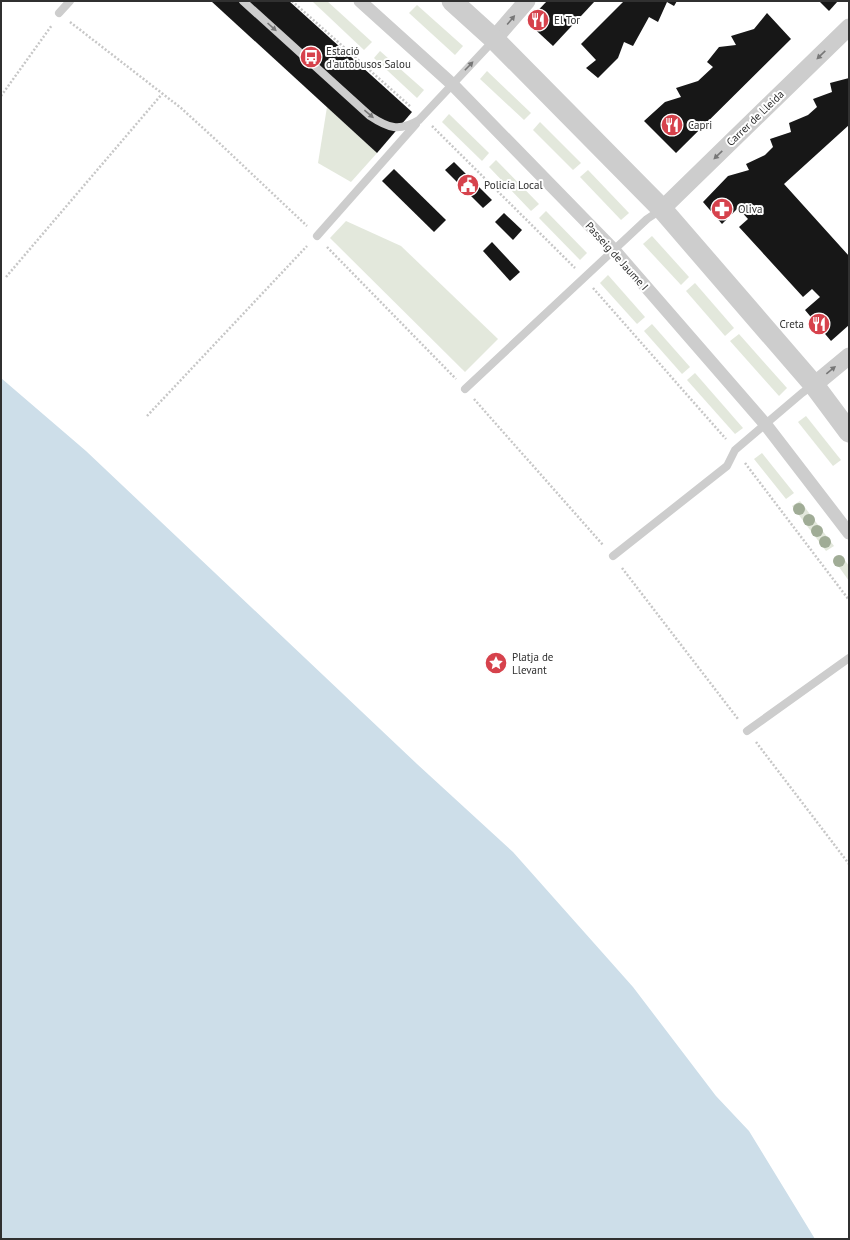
<svg xmlns="http://www.w3.org/2000/svg" width="850" height="1240" font-family="'PT Sans',sans-serif">
<style>
.green{fill:#e3e8dc}
.water{fill:#cddee9}
.building{fill:#171717}
.lines{fill:none;stroke-linecap:round;stroke-linejoin:round}
.path{stroke:#c7c7c7;stroke-width:2.5;stroke-dasharray:2 2;stroke-linecap:butt}
.service{stroke:#cdcdcd;stroke-width:8}
.pedestrian{stroke:#cdcdcd;stroke-width:13}
.minor{stroke:#cdcdcd;stroke-width:17}
.tertiary{stroke:#cdcdcd;stroke-width:21}
.tree{fill:#a0ac96}
.oneway{fill:#777}
.labels{text-anchor:middle;stroke-width:4;stroke-linejoin:round;paint-order:stroke}
.poi-label{font-size:11px;fill:#303030;stroke:#fff;text-anchor:start}
.street-label{font-size:11px;fill:#303030;stroke:#fff}
</style>
<rect width="100%" height="100%" fill="#fff"/>
<g class="green">
<path d="M 312,1 L 327,1 L 372,42 L 364,50 Z"/>
<path d="M 417,5 L 463,46 L 455,55 L 409,13 Z"/>
<path d="M 380,51 L 424,90 L 417,98 L 374,58 Z"/>
<path d="M 487,71 L 531,113 L 524,120 L 480,79 Z"/>
<path d="M 327,107 L 377,153 L 351,182 L 318,163 Z"/>
<path d="M 449,114 L 489,153 L 482,161 L 442,122 Z"/>
<path d="M 540,122 L 581,163 L 573,170 L 533,130 Z"/>
<path d="M 496,160 L 539,204 L 531,211 L 489,167 Z"/>
<path d="M 588,170 L 629,213 L 621,220 L 580,177 Z"/>
<path d="M 546,211 L 587,253 L 580,260 L 539,218 Z"/>
<path d="M 346,221 L 401,246 L 498,339 L 465,372 L 330,238 Z"/>
<path d="M 652,236 L 689,277 L 681,285 L 643,244 Z"/>
<path d="M 608,275 L 645,317 L 637,324 L 600,283 Z"/>
<path d="M 695,283 L 734,328 L 725,336 L 686,291 Z"/>
<path d="M 652,324 L 690,367 L 682,374 L 644,331 Z"/>
<path d="M 739,334 L 787,388 L 779,396 L 730,341 Z"/>
<path d="M 695,373 L 743,428 L 735,434 L 687,380 Z"/>
<path d="M 806,416 L 841,460 L 833,466 L 798,422 Z"/>
<path d="M 762,453 L 794,493 L 786,499 L 754,459 Z"/>
<path d="M 800,501 L 834,546 L 826,551 L 792,506 Z"/>
<path d="M 841,555 L 849,566 L 849,581 L 834,560 Z"/>
</g>
<path class="water" d="M 1,378 L 86,451 L 417,764 L 513,852 L 633,987 L 716,1096 L 749,1131 L 815,1239 L 1,1239 Z"/>
<g class="building">
<path d="M 211,1 L 289,1 L 412,112 L 377,153 Z"/>
<path d="M 547,1 L 595,1 L 553,46 L 527,22 Z"/>
<path d="M 624,1 L 677,1 L 674,6 L 667,2 L 658,22 L 649,17 L 633,46 L 624,42 L 618,58 L 598,78 L 586,68 L 596,60 L 581,44 Z"/>
<path d="M 819,1 L 838,1 L 829,11 Z"/>
<path d="M 767,13 L 791,39 L 676,153 L 644,121 L 665,102 L 681,97 L 676,88 L 698,81 L 713,67 L 707,62 L 719,47 L 736,45 L 731,36 L 754,29 Z"/>
<path d="M 849,78 L 849,125 L 784,184 L 849,256 L 849,325 L 831,341 L 805,310 L 820,297 L 812,289 L 803,297 L 739,227 L 748,219 L 738,208 L 722,224 L 703,202 L 728,176 L 749,170 L 746,164 L 765,155 L 773,147 L 770,139 L 791,132 L 789,123 L 808,115 L 817,107 L 813,99 L 832,92 L 830,83 Z"/>
<path d="M 454,162 L 492,200 L 483,208 L 445,170 Z"/>
<path d="M 394,169 L 446,220 L 434,232 L 382,181 Z"/>
<path d="M 504,213 L 522,230 L 513,240 L 495,222 Z"/>
<path d="M 492,242 L 520,272 L 510,281 L 483,251 Z"/>
</g>
<g class="lines">
<g class="path">
<path d="M 292,1 L 411,107"/>
<path d="M 70,22 L 181,108 L 215,139 L 307,226"/>
<path d="M 1,96 L 52,25"/>
<path d="M 432,126 L 575,268"/>
<path d="M 327,247 L 456,379"/>
<path d="M 6,277 L 162,94"/>
<path d="M 593,288 L 726,439"/>
<path d="M 474,399 L 603,545"/>
<path d="M 147,416 L 307,246"/>
<path d="M 745,463 L 849,600"/>
<path d="M 622,568 L 738,719"/>
<path d="M 756,742 L 849,864"/>
</g>
<g class="service">
<path d="M 243,1 L 370,116 C 388,128 399,132 419,120 L 494,40"/>
<path d="M 59,13 L 70,1"/>
<path d="M 317,236 L 416,124"/>
<path d="M 465,389 L 647,219 L 662,209"/>
<path d="M 613,556 L 727,466 L 735,450 L 802,393 L 813,385"/>
<path d="M 747,731 L 849,658"/>
</g>
<path class="pedestrian" d="M 360,1 L 452,84 L 614,250 L 766,425 L 849,533"/>
<g class="minor">
<path d="M 494,39 L 527,1"/>
<path d="M 662,209 L 849,27"/>
<path d="M 814,385 L 849,356"/>
</g>
<path class="tertiary" d="M 452,1 L 494,39 L 662,209 L 814,385 L 849,432"/>
</g>
<g class="tree">
<circle cx="799" cy="509" r="6"/>
<circle cx="809" cy="520" r="6"/>
<circle cx="817" cy="531" r="6"/>
<circle cx="825" cy="542" r="6"/>
<circle cx="839" cy="561" r="6"/>
</g>
<defs><path id="oneway-solid" d="M-6-.8H1V-3.2L6.5 0L1 3.2V.8H-6Z"/></defs>
<g class="oneway">
<use href="#oneway-solid" transform="translate(511 20) rotate(-50)"/>
<use href="#oneway-solid" transform="translate(272 27) rotate(42)"/>
<use href="#oneway-solid" transform="translate(821 55) rotate(136)"/>
<use href="#oneway-solid" transform="translate(469 66) rotate(-46)"/>
<use href="#oneway-solid" transform="translate(369 114) rotate(40)"/>
<use href="#oneway-solid" transform="translate(718 155) rotate(136)"/>
<use href="#oneway-solid" transform="translate(831 370) rotate(-39)"/>
</g>
<defs>
<g id="restaurant-disc" transform="scale(1.15)"><circle r="9.5" fill="#d6424c" stroke="#fff"/><path d="M-5-6h1v4h1v-4h1v4h1v-4h1v5L-1.5 .5V6h-2V.5L-5-1ZM5-6V6H3V1.5H1.5Q1.5-4 5-6Z" fill="#fff"/></g>
<g id="bus-disc" transform="scale(1.15)"><circle r="9.5" fill="#d6424c" stroke="#fff"/><path d="M-5-6H5V4H4V6H2V4H-2V6H-4V4H-5ZM-3.5-4V0h7V-4ZM-3.5 1.2v1.5H-2V1.2ZM2 1.2v1.5H3.5V1.2Z" fill="#fff"/></g>
<g id="civic-disc" transform="scale(1.15)"><circle r="9.5" fill="#d6424c" stroke="#fff"/><path d="M-.6-6.5H3V-4.5H.6V-3L4-1V1h2V6H-6V1h2V-1L-.6-3ZM-1.2 2.5V6h2.4V2.5Z" fill="#fff"/></g>
<g id="pharmacy-disc" transform="scale(1.15)"><circle r="9.5" fill="#d6424c" stroke="#fff"/><path d="M-2-6h4v4h4v4h-4v4h-4v-4h-4v-4h4Z" fill="#fff"/></g>
<g id="sight-disc" transform="scale(1.15)"><circle r="9.5" fill="#d6424c" stroke="#fff"/><path d="M0-6L1.8-2.2L6-1.7L2.9 1.2L3.7 5.4L0 3.3L-3.7 5.4L-2.9 1.2L-6-1.7L-1.8-2.2Z" fill="#fff"/></g>
</defs>
<g fill-rule="evenodd">
<use href="#restaurant-disc" x="538" y="20"/>
<use href="#bus-disc" x="311" y="57"/>
<use href="#restaurant-disc" x="672" y="125"/>
<use href="#civic-disc" x="468" y="185"/>
<use href="#pharmacy-disc" x="722" y="209"/>
<use href="#restaurant-disc" x="819" y="324"/>
<use href="#sight-disc" x="496" y="663"/>
</g>
<g class="labels">
<g class="poi-label">
<text x="554" y="24">El Tor</text>
<text x="326" y="55">Estació<tspan x="326" dy="13">d'autobusos Salou</tspan></text>
<text x="688" y="129">Capri</text>
<text x="484" y="189">Policía Local</text>
<text x="738" y="213">Oliva</text>
<text x="804" y="328" text-anchor="end">Creta</text>
<text x="512" y="661">Platja de<tspan x="512" dy="13">Llevant</tspan></text>
</g>
<g class="street-label">
<text transform="translate(755 118) rotate(-44)" y="4">Carrer de Lleida</text>
<text transform="translate(617 256) rotate(48)" y="4">Passeig de Jaume I</text>
</g>
</g>
<rect width="850" height="1240" fill="none" stroke="#303030" stroke-width="4"/>
</svg>
